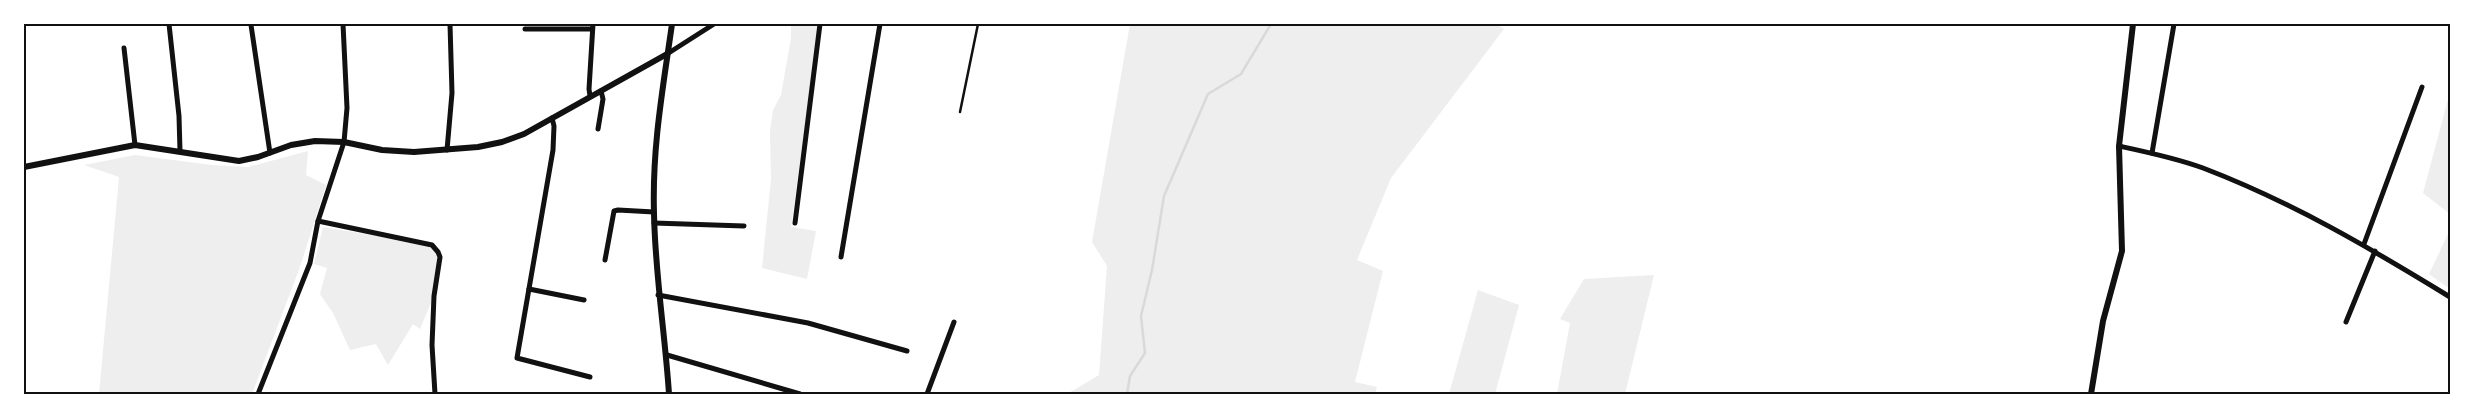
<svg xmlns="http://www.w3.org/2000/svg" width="2474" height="418" font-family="'PT Serif',serif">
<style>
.green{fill:#eee}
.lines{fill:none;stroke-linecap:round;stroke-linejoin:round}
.stream{stroke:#d9d9d9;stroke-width:2.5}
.service{stroke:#111;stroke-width:2.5}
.minor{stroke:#111;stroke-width:5}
.tertiary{stroke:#111;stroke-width:6}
.neatline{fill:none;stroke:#111;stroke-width:2}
</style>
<rect width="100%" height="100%" fill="#fff"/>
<g class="green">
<path d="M 791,24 L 819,24 L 791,227 L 816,231 L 807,279 L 762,268 L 771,179 L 770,132 L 773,110 L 781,95 L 791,38 Z"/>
<path d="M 1130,24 L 1496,24 L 1504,29 L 1391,178 L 1357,260 L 1383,271 L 1355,382 L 1377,387 L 1375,394 L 1067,394 L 1099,375 L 1107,266 L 1092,242 Z"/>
<path d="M 2450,92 L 2450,214 L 2423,193 Z"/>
<path d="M 308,151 L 306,175 L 326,185 L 300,267 L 252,394 L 99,394 L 119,177 L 84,165 L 135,155 L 212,165 L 248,167 Z"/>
<path d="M 323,227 L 432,245 L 438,252 L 434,296 L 420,329 L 413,324 L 388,365 L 376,344 L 350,350 L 333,313 L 320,294 L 327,268 L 314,264 Z"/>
<path d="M 2450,230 L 2450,289 L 2429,274 Z"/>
<path d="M 1654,275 L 1625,394 L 1557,394 L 1570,323 L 1560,319 L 1584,279 Z"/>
<path d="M 1478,290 L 1519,305 L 1495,394 L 1449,394 Z"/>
</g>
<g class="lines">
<path class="stream" d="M 1127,394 L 1130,376 L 1145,353 L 1141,316 L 1152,270 L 1164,196 L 1208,94 L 1241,74 L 1271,24"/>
<path class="service" d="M 960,112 L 978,24"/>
<g class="minor">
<path d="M 169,24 L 179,116 L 180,151"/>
<path d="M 251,25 L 270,153"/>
<path d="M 525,29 L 592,29"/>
<path d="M 124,48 L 135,145"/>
<path d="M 667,54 L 714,24"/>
<path d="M 590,96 L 589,89 L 593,24"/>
<path d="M 552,118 L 554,126 L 553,150 L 517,358 L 590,377"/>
<path d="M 598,129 L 603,99 L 601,91"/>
<path d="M 2119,146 C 2147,152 2176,158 2203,168 C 2292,202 2370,248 2450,297"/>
<path d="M 447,150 L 452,93 L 450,24"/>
<path d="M 2152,153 L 2174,24"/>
<path d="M 318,221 L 432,245 L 438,252 L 440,257 L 434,296 L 432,345 L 435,394"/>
<path d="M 654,223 L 744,226"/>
<path d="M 795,223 L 820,24"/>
<path d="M 2364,244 L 2422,87"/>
<path d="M 841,257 L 880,24"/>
<path d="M 605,260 L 614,211 L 618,210 L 654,212"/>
<path d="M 529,289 L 584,300"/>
<path d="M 658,295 L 808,323 L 907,351"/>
<path d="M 2346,322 L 2375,251"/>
<path d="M 667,355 L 800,394"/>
<path d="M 258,394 L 310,263 L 318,221 L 344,142 L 347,108 L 343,24"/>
<path d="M 927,394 L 954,322"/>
</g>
<g class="tertiary">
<path d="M 24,167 L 135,145 L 239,161 L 258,157 L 291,145 L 315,141 L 344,142 L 382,150 L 414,152 L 478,147 L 502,142 L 524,134 L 667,54"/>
<path d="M 669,394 C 665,333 655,274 654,213 C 652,147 663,88 672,24"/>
<path d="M 2091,394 L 2103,321 L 2122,251 L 2119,146 L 2133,24"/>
</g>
</g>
<rect width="2474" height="418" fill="none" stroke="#ffffff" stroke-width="50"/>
<rect x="25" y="25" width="2424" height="368" class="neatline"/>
</svg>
